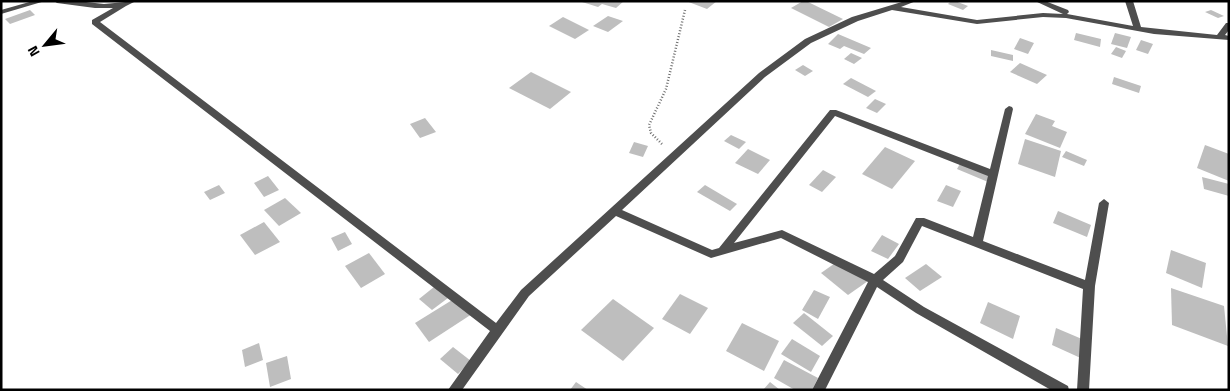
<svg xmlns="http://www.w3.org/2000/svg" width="1230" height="391" font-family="'Titillium Web',sans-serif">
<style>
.building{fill:#bebebe}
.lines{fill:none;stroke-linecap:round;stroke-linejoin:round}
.path{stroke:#707070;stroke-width:2.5;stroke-dasharray:1 2;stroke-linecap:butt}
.street{fill:#4e4e4e;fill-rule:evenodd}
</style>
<rect width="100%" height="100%" fill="#fff"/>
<g class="building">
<path d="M 624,1 L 616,8 L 602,4 L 598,7 L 582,2 Z"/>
<path d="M 686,1 L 717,1 L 707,9 Z"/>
<path d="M 803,1 L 806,1 L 843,19 L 829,27 L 791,8 Z"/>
<path d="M 951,1 L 955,1 L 968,6 L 963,10 L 948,4 Z"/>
<path d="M 30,10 L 35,15 L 10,24 L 5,19 Z"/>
<path d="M 1211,10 L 1224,16 L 1218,18 L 1205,12 Z"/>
<path d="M 608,16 L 623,21 L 608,32 L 593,26 Z"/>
<path d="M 563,17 L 589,30 L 575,39 L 549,26 Z"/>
<path d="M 1076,33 L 1101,39 L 1100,47 L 1074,40 Z"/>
<path d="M 1115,33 L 1131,37 L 1127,48 L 1111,44 Z"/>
<path d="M 838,34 L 871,48 L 864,54 L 844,46 L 840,49 L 828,44 Z"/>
<path d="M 1020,38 L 1034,43 L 1028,54 L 1014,49 Z"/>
<path d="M 1141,40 L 1153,44 L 1148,54 L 1136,50 Z"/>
<path d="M 1116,47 L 1126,51 L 1122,58 L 1111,54 Z"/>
<path d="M 991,50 L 1013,55 L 1013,61 L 991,56 Z"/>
<path d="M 851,53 L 862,58 L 854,64 L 844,59 Z"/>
<path d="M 1020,63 L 1047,75 L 1037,84 L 1010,72 Z"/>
<path d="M 803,65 L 813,71 L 805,76 L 795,70 Z"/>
<path d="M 531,72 L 571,92 L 550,109 L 509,88 Z"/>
<path d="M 1114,77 L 1141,86 L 1139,93 L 1112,84 Z"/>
<path d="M 851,78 L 876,91 L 868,97 L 843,84 Z"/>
<path d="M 875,99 L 886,104 L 877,113 L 866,108 Z"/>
<path d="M 1036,114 L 1055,121 L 1052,126 L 1067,132 L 1060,148 L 1025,134 Z"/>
<path d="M 425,118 L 436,132 L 420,138 L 410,124 Z"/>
<path d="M 731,135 L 746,142 L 739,149 L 724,141 Z"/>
<path d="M 1025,139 L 1061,151 L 1055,177 L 1018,164 Z"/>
<path d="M 634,142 L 648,146 L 643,157 L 629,153 Z"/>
<path d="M 1205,145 L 1229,154 L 1229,181 L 1197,168 Z"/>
<path d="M 885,147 L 915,161 L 892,189 L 862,174 Z"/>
<path d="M 748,149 L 770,160 L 758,174 L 735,163 Z"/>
<path d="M 1066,151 L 1087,160 L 1084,166 L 1062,157 Z"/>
<path d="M 962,160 L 993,172 L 988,182 L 957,169 Z"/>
<path d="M 823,170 L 836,177 L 822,192 L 809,185 Z"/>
<path d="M 268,176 L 279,190 L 264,197 L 254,183 Z"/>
<path d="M 1202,177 L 1229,184 L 1229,196 L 1204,189 Z"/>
<path d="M 219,185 L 225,193 L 210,200 L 204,192 Z"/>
<path d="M 705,185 L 737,204 L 730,211 L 697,192 Z"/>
<path d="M 946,185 L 961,191 L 953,207 L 937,201 Z"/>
<path d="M 285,198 L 301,213 L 279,226 L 264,210 Z"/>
<path d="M 1058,211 L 1091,225 L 1087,237 L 1053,223 Z"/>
<path d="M 264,222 L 280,242 L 255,255 L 240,235 Z"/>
<path d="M 345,232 L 352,244 L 338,251 L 331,238 Z"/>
<path d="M 882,235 L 899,244 L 888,259 L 871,251 Z"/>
<path d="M 1171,250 L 1206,263 L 1202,288 L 1166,273 Z"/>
<path d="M 369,253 L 385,274 L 361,288 L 345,266 Z"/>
<path d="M 841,259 L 868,281 L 848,295 L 821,273 Z"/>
<path d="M 926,264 L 942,277 L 920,291 L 905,278 Z"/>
<path d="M 434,287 L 448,298 L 432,310 L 419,299 Z"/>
<path d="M 1171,288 L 1224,306 L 1228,346 L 1172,325 Z"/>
<path d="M 814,290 L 830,297 L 818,319 L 802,310 Z"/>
<path d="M 680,294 L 708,308 L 690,334 L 662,319 Z"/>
<path d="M 457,297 L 472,314 L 429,342 L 415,323 Z"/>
<path d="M 613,299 L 654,328 L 623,361 L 581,330 Z"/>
<path d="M 988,302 L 1020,316 L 1013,339 L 980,323 Z"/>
<path d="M 804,313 L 833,336 L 822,346 L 793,323 Z"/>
<path d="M 742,323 L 779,341 L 764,371 L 726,351 Z"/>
<path d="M 1056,328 L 1089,342 L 1085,360 L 1052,345 Z"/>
<path d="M 792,339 L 820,356 L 811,372 L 781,354 Z"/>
<path d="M 259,343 L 263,360 L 245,367 L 242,350 Z"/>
<path d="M 453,347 L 471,361 L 458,374 L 440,359 Z"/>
<path d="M 287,356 L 291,379 L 270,387 L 266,363 Z"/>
<path d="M 784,360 L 818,378 L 812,390 L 795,390 L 774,378 Z"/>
<path d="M 576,382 L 588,390 L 570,390 Z"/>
<path d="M 770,382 L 780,390 L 763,390 Z"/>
</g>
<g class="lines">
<path class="path" d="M 662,144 L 651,133 L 649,125 L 666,89 L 685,10"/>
<g class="street">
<path d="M 33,1 L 45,1 L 1,14 L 1,10 Z"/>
<path d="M 54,1 L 77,1 L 104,4 L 136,1 L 126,6 L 100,22 L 496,323 L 521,290 L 759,73 L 805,39 L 852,17 L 905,1 L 916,1 L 901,7 L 977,20 L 1043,13 L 1063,14 L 1035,1 L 1045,1 L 1068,10 L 1069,12 L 1067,14 L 1133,26 L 1125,1 L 1133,1 L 1141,27 L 1217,35 L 1226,23 L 1229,23 L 1229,30 L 1225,35 L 1229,36 L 1229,40 L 1154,34 L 1066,18 L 1043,17 L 977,24 L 892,10 L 858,21 L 811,43 L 765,77 L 622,210 L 712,250 L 719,248 L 830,110 L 836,110 L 990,169 L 1005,109 L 1009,106 L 1012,107 L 1013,109 L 983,241 L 1085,280 L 1099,203 L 1104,199 L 1109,203 L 1095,286 L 1089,390 L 1077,390 L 1083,289 L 922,226 L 903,262 L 883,280 L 924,307 L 1068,386 L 1069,390 L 1051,390 L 916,313 L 877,287 L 825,390 L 812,390 L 868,282 L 781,238 L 711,258 L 616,216 L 529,296 L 462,390 L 448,390 L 490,331 L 92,24 L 92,20 L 113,8 L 95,8 L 57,3 ZM 835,116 L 988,176 L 973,237 L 924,218 L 916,218 L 895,256 L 874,274 L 782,230 L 734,243 Z"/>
</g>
</g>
<rect width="1230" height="391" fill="none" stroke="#000000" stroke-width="5"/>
<g transform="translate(45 45) rotate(241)" stroke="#ffffff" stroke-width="4" paint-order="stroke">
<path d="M0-4L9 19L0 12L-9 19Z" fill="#000000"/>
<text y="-8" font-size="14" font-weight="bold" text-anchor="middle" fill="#000000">N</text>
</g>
</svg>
